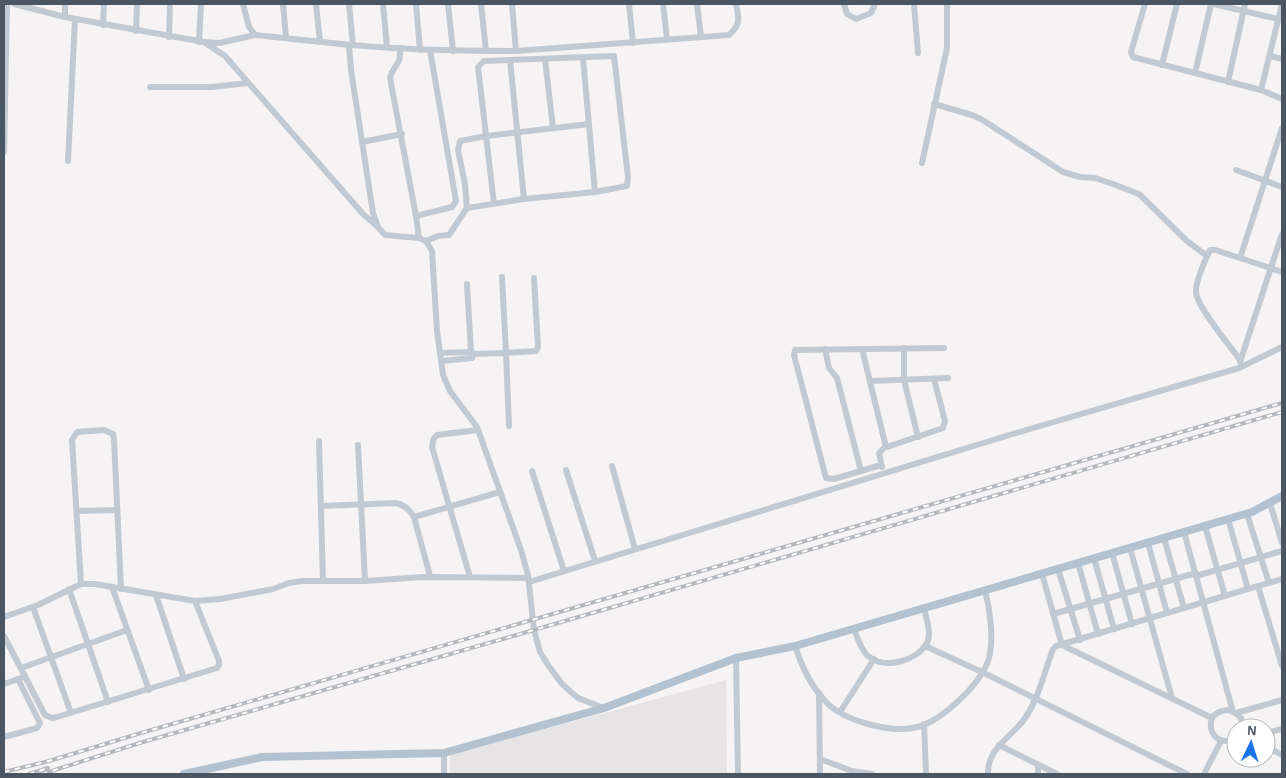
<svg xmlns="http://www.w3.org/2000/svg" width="1286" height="778" font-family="'Alegreya Sans',sans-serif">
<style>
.education{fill:#e6e4e5}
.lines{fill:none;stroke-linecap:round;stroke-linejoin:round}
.minor{stroke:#c1cad2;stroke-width:6}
.major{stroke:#b3c2d1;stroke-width:8}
.rail-casing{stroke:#b5b8bd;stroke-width:4}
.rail{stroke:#fff;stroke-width:2;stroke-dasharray:5.5;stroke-linecap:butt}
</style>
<rect width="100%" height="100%" fill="#f5f3f3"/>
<path class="education" d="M 726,680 L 727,774 L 450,774 L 450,755 Z"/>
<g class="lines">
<g class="minor">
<path d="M 14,4 L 65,17 L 204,42 L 219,43 L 255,35"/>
<path d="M 243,4 L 249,27 L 255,35 C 287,38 319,42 351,45 C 406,50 461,51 516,51 L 729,35 C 741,24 739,19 736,4"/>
<path d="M 283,4 L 286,38"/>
<path d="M 316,4 L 320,42"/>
<path d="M 349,4 L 353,45"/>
<path d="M 383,4 L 387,47"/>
<path d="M 416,4 L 420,50"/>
<path d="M 448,4 L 453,51"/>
<path d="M 481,4 L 486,51"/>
<path d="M 512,4 L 516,51"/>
<path d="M 629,4 L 633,43"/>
<path d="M 663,4 L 667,39"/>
<path d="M 697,4 L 701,37"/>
<path d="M 844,4 L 847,14 L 856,19 L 871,13 L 875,4"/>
<path d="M 914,4 L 918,53"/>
<path d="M 1145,4 L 1131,52 L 1133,57 L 1261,90"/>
<path d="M 1214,4 L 1278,19"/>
<path d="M 1282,4 L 1261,90 L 1282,99"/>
<path d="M 65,17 L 65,4"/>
<path d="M 103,25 L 104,4"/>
<path d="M 136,31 L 137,4"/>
<path d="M 169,37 L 170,4"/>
<path d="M 199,42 L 201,4"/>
<path d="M 204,42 L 225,56 L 363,214 L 377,226"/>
<path d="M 349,45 L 351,70 L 373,213 L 378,227 L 385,235 L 419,238 L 426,241 L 432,251 L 437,331 L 443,375 L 450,391 L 477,427 L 521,550 L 528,575 L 534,630 L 540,652 L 548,665 L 562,684 L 578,698 L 604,708"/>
<path d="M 400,48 C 401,68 393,64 390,78 L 416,216 L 419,238"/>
<path d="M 1270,56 L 1282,59"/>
<path d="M 583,58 L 595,192"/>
<path d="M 545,59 L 553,128"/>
<path d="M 510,60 L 524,199"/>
<path d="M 1162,65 L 1177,4"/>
<path d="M 1195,73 L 1211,4"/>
<path d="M 1228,82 L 1245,4"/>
<path d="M 150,87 L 212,87 L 248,83"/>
<path d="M 934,104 L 972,115 L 981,119 L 1063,172 L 1080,177 L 1095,178 L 1113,184 L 1139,194 L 1187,241 L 1207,256"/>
<path d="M 1282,128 L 1240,258 L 1282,272"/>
<path d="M 362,142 L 402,134"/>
<path d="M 4,152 L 7,4"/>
<path d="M 68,161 L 75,19"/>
<path d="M 922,163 L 947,48 L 947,4"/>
<path d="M 1236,170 L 1282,187"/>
<path d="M 467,208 L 465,184 L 458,150 L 460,141 L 486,136 L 589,124"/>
<path d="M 416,216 L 452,207 L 456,201 L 430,50"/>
<path d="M 426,241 L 438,236 L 449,235 L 467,208 L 524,199 L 595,192 L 627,186 L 628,177 L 614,56 L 484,61 L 478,67 L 494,204"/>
<path d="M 1240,258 L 1215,250 L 1210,250 C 1205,260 1196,281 1196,291 C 1195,305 1231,347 1240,360"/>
<path d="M 467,284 L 471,352"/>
<path d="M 904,348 L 904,380 L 918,437"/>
<path d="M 825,349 L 829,368 L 837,378 L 861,471"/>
<path d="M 862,349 L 886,447"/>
<path d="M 440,353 L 471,352 L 474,354 L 472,358 L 442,361"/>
<path d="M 474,354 L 506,353 L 502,277"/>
<path d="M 1240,362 L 1282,234"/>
<path d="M 870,381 L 948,378"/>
<path d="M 509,426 L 506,353 L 536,351 L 538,347 L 534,278"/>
<path d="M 319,441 L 323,581"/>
<path d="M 358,445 L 365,581"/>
<path d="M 881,465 L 834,479 L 826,478 L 794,355 L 795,350 L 944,348"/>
<path d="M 612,466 L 635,549"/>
<path d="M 882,467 L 879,453 L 884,448 L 943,428 L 945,421 L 934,379"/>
<path d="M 566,470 L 595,561"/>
<path d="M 532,471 L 564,571"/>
<path d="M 1270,503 L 1282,543"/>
<path d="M 321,506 L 396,503 C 404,505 410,510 414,517 L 500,492"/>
<path d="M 77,511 L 117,510"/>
<path d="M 1247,514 L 1269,583"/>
<path d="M 414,517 L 430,576"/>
<path d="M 1228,519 L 1248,589"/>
<path d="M 1205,526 L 1225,596"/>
<path d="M 1184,532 L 1233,712"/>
<path d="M 1164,538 L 1184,608"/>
<path d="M 1148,543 L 1167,613"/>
<path d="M 1130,548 L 1172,698"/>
<path d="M 1112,553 L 1132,624"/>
<path d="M 1094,558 L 1114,629"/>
<path d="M 1078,563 L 1098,634"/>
<path d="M 1058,569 L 1080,640"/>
<path d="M 1042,574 L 1062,645"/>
<path d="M 1196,576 L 1282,551"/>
<path d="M 470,577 L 432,447 L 434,438 L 437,435 L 478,430"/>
<path d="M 529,582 L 1016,433 L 1239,368 L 1282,347"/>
<path d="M 81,584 L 72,440 L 77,432 L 104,430 L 113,434 L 114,439 L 121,589"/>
<path d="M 1258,586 L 1282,666"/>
<path d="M 112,587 L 149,690"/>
<path d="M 69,589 L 108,702"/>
<path d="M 156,595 L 184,679"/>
<path d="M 33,607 L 71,713"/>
<path d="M 1053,614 L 1196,573"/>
<path d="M 4,617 L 38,605 L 81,584 L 95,584 L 195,601 L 220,599 L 273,589 L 289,583 L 302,581 L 365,581 L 423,577 L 528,578"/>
<path d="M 854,629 C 857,637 861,650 868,656 C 885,670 917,661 927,643 C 932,633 926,618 924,608"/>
<path d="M 4,636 L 45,715 L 52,718 L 57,717 L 217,668 L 219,665 L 219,661 L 195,601"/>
<path d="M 1062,645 L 1212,718"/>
<path d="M 795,646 C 803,669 809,683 826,702 C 844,721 892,734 917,727 C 942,721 982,683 989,658 C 994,639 990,609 985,590"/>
<path d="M 925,646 L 982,672 L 1187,774"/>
<path d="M 736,658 L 738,774"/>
<path d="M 21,668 L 127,630"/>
<path d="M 4,684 L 21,678"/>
<path d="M 819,693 L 820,774"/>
<path d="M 840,712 L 874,659"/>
<path d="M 1236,713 L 1282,700"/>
<path d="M 924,724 L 926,774"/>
<path d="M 1266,733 L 1282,729"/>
<path d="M 4,737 L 37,728 L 40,723 L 18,679"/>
<path d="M 1236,738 C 1220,748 1205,732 1213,716 C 1223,708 1232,708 1241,718 L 1242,728"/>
<path d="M 999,745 L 1057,774"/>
<path d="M 1266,746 L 1282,755"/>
<path d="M 820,759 L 852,771 L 872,774"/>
<path d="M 1038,765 L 1038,774"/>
<path d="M 444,774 L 444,753"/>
<path d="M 988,774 C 987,750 1009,738 1023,721 C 1038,701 1044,673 1053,649 L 1056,646 L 1282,579"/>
<path d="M 1204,774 L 1221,741"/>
</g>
<path class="major" d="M 184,774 L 262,757 L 444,753 L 604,708 L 736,658 L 795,646 L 1252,512 L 1282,496"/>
<g class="rail-casing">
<g id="rail">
<path d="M 4,772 L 49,761 L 141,733 L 1282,403"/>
<path d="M 29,774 L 48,768"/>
<path d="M 42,774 L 143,742 L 534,630 L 1282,412"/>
</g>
</g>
<use href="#rail" class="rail"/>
</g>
<rect width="1286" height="778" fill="none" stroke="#4a5661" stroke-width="10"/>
<g transform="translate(1251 743) rotate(4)"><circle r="24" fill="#ffffff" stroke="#b7bbc0"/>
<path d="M0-4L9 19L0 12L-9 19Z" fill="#1a73e8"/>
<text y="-8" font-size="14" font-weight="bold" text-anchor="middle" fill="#4a5661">N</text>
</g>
</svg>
